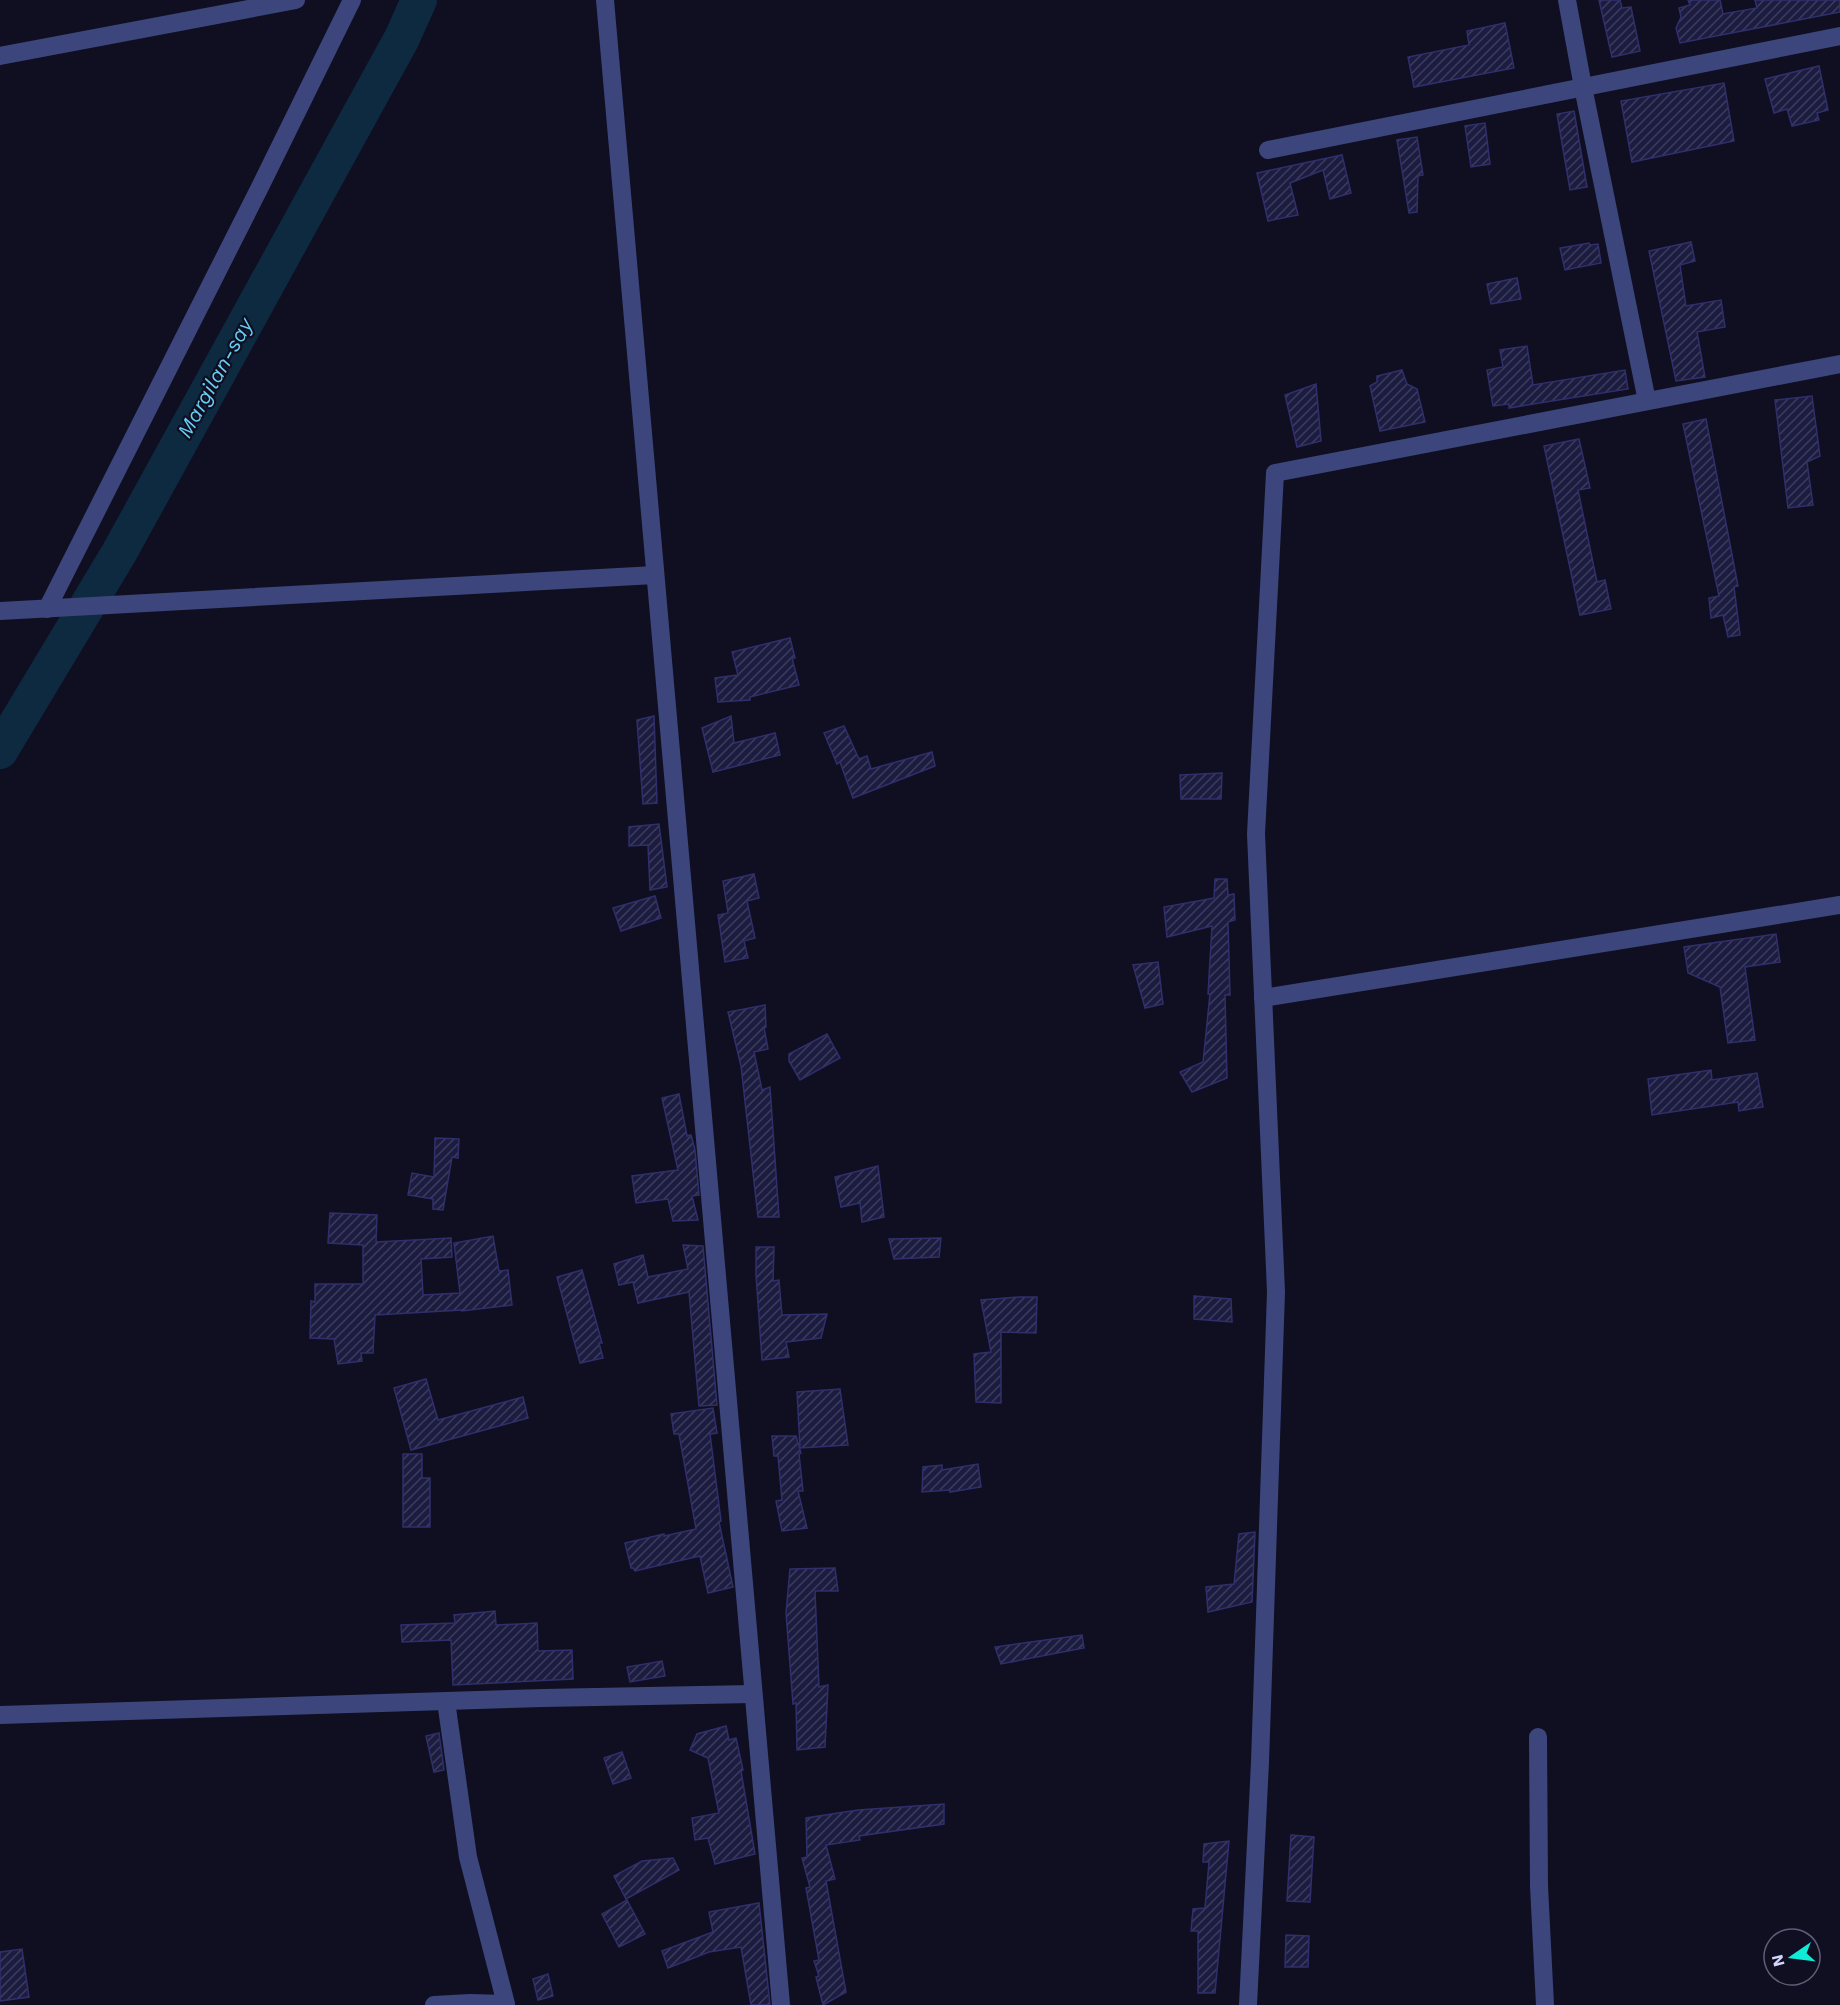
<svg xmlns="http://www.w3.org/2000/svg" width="1840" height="2005" font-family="'Work Sans',sans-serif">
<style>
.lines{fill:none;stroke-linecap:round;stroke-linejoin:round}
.river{stroke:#0e2a41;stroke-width:36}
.building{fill:url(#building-hatch);stroke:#302f6c;stroke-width:1.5}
.minor{stroke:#3c467d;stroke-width:18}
.labels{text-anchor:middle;stroke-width:4.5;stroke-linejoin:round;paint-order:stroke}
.water-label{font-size:21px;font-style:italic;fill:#66cff6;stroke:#0f0f21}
</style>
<defs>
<pattern id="building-hatch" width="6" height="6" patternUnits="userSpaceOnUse" patternTransform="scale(1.5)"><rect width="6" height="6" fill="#1c1c41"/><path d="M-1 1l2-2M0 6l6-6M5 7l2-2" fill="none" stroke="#3c3c5d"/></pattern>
</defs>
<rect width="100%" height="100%" fill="#0f0f21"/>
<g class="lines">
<path class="river" d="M 0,751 L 119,553 L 402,38 L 419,0"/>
</g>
<g class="building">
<path d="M 1599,0 L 1620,0 L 1622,8 L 1631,7 L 1640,51 L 1612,57 Z"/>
<path d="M 1688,0 L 1720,0 L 1723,14 L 1757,8 L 1755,0 L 1840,0 L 1840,12 L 1680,43 L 1676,28 L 1681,17 L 1679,8 L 1690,5 Z"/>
<path d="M 1505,23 L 1514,68 L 1414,87 L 1408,57 L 1469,45 L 1467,31 Z"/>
<path d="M 1819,66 L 1828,110 L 1817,113 L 1819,120 L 1792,126 L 1787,109 L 1774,113 L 1765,79 Z"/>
<path d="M 1724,83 L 1734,141 L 1632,162 L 1621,101 Z"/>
<path d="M 1574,111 L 1587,187 L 1570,190 L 1557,114 Z"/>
<path d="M 1485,123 L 1490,164 L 1471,167 L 1465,126 Z"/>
<path d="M 1417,137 L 1423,175 L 1418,176 L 1417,212 L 1409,213 L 1397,140 Z"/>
<path d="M 1342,155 L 1351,193 L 1330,199 L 1323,170 L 1290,183 L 1298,215 L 1268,221 L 1257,173 Z"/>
<path d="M 1691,242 L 1695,261 L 1680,265 L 1686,306 L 1721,300 L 1725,327 L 1697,332 L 1705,377 L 1676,381 L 1649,251 Z"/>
<path d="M 1589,243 L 1590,245 L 1598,244 L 1601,263 L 1565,270 L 1560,248 Z"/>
<path d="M 1517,278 L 1521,299 L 1491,304 L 1487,284 Z"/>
<path d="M 1527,346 L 1533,385 L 1625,370 L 1628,389 L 1509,408 L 1509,404 L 1493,406 L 1487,370 L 1503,367 L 1500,350 Z"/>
<path d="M 1402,370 L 1407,384 L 1417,389 L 1425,422 L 1380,431 L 1370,386 L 1377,382 L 1377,376 Z"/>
<path d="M 1316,384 L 1321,441 L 1297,447 L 1285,395 Z"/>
<path d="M 1812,396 L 1820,456 L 1807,462 L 1813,505 L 1788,508 L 1775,400 Z"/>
<path d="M 1706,419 L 1738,586 L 1734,587 L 1740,635 L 1728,637 L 1723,615 L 1711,618 L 1709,598 L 1719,596 L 1683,424 Z"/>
<path d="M 1579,439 L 1590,488 L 1578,490 L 1597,582 L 1605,580 L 1611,609 L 1580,615 L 1544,446 Z"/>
<path d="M 790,638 L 795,658 L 792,658 L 799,685 L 750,697 L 750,700 L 718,702 L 715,678 L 738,675 L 732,652 Z"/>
<path d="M 654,716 L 657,803 L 643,804 L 637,720 Z"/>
<path d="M 731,716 L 734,743 L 775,733 L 780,755 L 713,772 L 702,728 Z"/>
<path d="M 844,726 L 859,759 L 867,756 L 871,769 L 932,752 L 935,766 L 853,798 L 840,762 L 837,764 L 824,733 Z"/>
<path d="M 1222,773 L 1221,799 L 1181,799 L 1180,775 Z"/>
<path d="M 659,824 L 667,887 L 650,890 L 648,845 L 629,846 L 629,827 Z"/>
<path d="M 754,874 L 759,898 L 747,901 L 755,938 L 744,941 L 748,958 L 725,962 L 718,915 L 728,913 L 723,881 Z"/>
<path d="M 1215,879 L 1227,879 L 1228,895 L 1234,894 L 1235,920 L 1228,922 L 1230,995 L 1225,995 L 1227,1078 L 1192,1092 L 1180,1072 L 1203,1062 L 1210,994 L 1208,994 L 1212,926 L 1167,937 L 1164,907 L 1214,898 Z"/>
<path d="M 655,896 L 661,918 L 621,931 L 613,908 Z"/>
<path d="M 1776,934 L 1780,962 L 1745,967 L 1755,1040 L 1728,1043 L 1720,987 L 1688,973 L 1684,947 Z"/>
<path d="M 1158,962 L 1163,1004 L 1145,1008 L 1133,965 Z"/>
<path d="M 765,1005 L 766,1027 L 764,1028 L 768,1049 L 754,1052 L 762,1090 L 770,1087 L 779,1217 L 758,1217 L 741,1066 L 728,1012 Z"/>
<path d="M 827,1034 L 840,1058 L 800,1080 L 789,1061 L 789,1054 Z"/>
<path d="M 1711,1070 L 1712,1080 L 1757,1073 L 1763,1107 L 1739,1111 L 1738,1102 L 1652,1115 L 1648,1079 Z"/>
<path d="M 679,1094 L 687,1136 L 691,1135 L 695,1150 L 699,1195 L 692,1196 L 698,1220 L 673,1221 L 668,1199 L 636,1203 L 632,1176 L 678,1170 L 662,1098 Z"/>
<path d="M 435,1138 L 459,1139 L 458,1158 L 452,1157 L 443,1210 L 433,1209 L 433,1199 L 408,1195 L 412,1173 L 434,1177 Z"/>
<path d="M 878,1166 L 884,1217 L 862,1222 L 860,1203 L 841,1207 L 835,1177 Z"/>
<path d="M 330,1213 L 377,1215 L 376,1242 L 451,1238 L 452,1257 L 421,1259 L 423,1295 L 460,1293 L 454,1243 L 493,1236 L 499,1271 L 508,1270 L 512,1305 L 462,1311 L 462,1310 L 375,1315 L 373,1353 L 361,1353 L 362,1361 L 338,1364 L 334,1339 L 310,1338 L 311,1301 L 315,1302 L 315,1284 L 363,1284 L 363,1245 L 328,1243 Z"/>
<path d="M 941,1238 L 939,1257 L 894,1259 L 889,1239 Z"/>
<path d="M 683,1245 L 703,1246 L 717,1405 L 699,1406 L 689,1292 L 638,1303 L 633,1282 L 619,1285 L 614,1264 L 643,1255 L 648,1277 L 688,1269 Z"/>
<path d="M 756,1247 L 774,1247 L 773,1281 L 779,1280 L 782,1315 L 827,1314 L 821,1338 L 786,1342 L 789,1357 L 762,1360 L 756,1275 Z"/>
<path d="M 582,1270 L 602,1343 L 599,1343 L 603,1358 L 580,1363 L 557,1277 Z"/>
<path d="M 1194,1296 L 1231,1299 L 1232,1322 L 1194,1319 Z"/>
<path d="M 1019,1297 L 1037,1297 L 1036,1333 L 1001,1332 L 1001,1403 L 976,1402 L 974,1354 L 991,1352 L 981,1300 Z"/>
<path d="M 426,1379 L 438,1420 L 523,1397 L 528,1418 L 411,1450 L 394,1388 Z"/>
<path d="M 840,1389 L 848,1445 L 800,1448 L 797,1392 Z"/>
<path d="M 713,1408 L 717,1433 L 710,1434 L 721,1521 L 719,1522 L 733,1587 L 708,1593 L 700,1556 L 635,1571 L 633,1568 L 631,1568 L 625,1543 L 664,1534 L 664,1536 L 696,1529 L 679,1434 L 674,1434 L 671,1414 Z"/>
<path d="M 772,1436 L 796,1436 L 801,1453 L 799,1454 L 803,1491 L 798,1491 L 807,1528 L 782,1531 L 776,1501 L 782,1500 L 778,1456 L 774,1456 Z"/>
<path d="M 403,1454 L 422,1454 L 422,1478 L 430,1478 L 430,1527 L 403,1527 Z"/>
<path d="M 978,1464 L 981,1487 L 950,1492 L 950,1490 L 922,1492 L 923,1467 L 942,1465 L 942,1470 Z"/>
<path d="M 1255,1532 L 1252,1602 L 1208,1612 L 1206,1587 L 1234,1584 L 1239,1534 Z"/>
<path d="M 835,1568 L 838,1591 L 815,1591 L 819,1687 L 828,1685 L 825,1747 L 797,1750 L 796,1703 L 793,1704 L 786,1613 L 790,1569 Z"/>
<path d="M 495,1611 L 496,1625 L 537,1623 L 538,1651 L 572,1650 L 573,1679 L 453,1685 L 451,1640 L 402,1642 L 401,1625 L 455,1623 L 454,1615 Z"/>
<path d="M 1082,1635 L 1084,1648 L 1001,1664 L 995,1647 Z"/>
<path d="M 662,1661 L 665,1676 L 630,1682 L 627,1667 Z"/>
<path d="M 726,1726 L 729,1740 L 736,1738 L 743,1770 L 741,1771 L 755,1854 L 715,1864 L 708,1838 L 695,1840 L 692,1818 L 719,1813 L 708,1758 L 690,1750 L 697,1734 Z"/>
<path d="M 439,1733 L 444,1770 L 434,1772 L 426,1736 Z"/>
<path d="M 622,1752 L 631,1778 L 613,1784 L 604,1758 Z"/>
<path d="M 944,1804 L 944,1824 L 859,1836 L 860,1840 L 826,1845 L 835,1879 L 826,1881 L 846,1992 L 823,2005 L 816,1977 L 819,1976 L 814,1961 L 819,1960 L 806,1888 L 810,1887 L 802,1858 L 807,1857 L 806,1818 L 858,1810 Z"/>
<path d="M 1291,1835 L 1314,1837 L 1310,1902 L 1287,1901 Z"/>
<path d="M 1229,1841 L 1215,1993 L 1198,1993 L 1198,1931 L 1191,1931 L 1193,1909 L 1205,1908 L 1209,1862 L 1203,1862 L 1204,1844 Z"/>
<path d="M 673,1858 L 679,1870 L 626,1899 L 614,1876 L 642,1861 Z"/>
<path d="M 627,1900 L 645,1934 L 619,1947 L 602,1914 Z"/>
<path d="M 759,1903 L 770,2005 L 751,2005 L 741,1947 L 709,1952 L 668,1968 L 662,1951 L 713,1932 L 709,1912 Z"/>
<path d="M 1286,1935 L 1309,1936 L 1308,1967 L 1285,1967 Z"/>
<path d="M 22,1949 L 29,1997 L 0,2001 L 0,1952 Z"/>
<path d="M 548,1974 L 553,1996 L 538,2000 L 533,1979 Z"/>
</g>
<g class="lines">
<g class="minor">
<path d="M 605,0 L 781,2005"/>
<path d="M 1567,0 L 1583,87 L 1647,401"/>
<path d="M 0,56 L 296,0"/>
<path d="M 1268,150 L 1840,36"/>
<path d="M 47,609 L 260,187 L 352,0"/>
<path d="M 0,611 L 655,575"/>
<path d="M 1263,998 L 1840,905"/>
<path d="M 0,1715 L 543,1698 L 753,1694"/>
<path d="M 1538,1737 L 1539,1886 L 1545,2005"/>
<path d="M 434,2005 L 470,2003 L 506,2004 L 468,1857 L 446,1701"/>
<path d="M 1248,2005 L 1260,1762 L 1276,1292 L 1256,834 L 1275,473 L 1840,364"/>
</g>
</g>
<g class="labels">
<g class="water-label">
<text transform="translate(215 378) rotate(-61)" y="7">Margilan-say</text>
</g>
</g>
<g transform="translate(1792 1957) rotate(256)"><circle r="28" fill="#0f0f21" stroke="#5d5e79" stroke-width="1.5"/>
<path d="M0-4.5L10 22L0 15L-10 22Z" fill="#0eecd8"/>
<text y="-9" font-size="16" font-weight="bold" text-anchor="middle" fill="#d1d5fc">N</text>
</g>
</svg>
